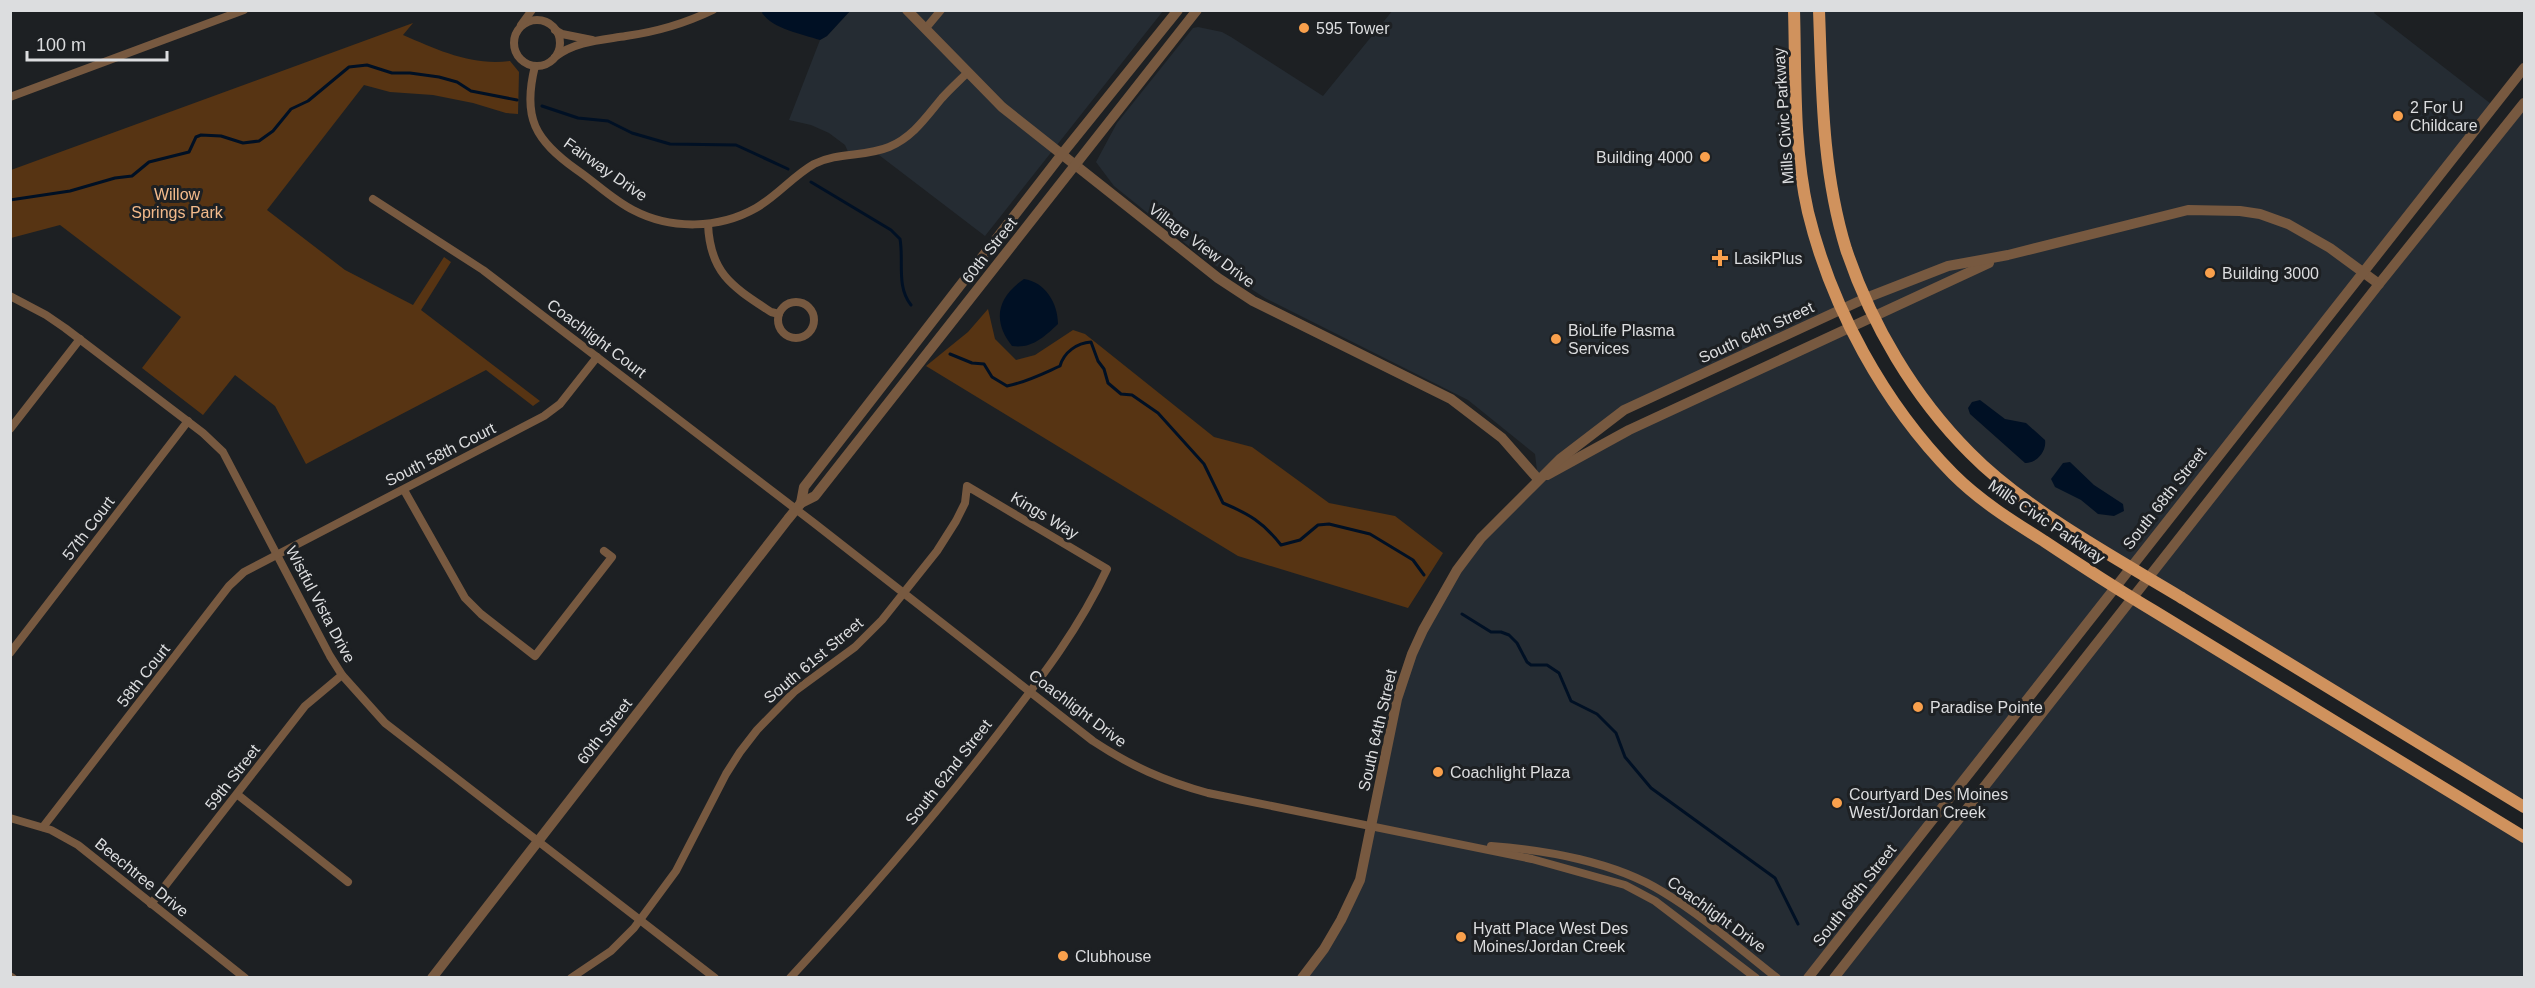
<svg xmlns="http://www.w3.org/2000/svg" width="2535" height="988" font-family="Helvetica,sans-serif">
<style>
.built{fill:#252c33}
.green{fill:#573413}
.water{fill:#001024}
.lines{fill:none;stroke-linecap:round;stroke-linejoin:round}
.stream{stroke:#001024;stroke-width:3}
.minor{stroke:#775940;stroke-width:8}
.tertiary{stroke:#775940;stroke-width:10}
.primary{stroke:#d0925d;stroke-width:12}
.poi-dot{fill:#f9a04c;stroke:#1d2023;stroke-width:2}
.labels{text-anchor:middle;stroke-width:6;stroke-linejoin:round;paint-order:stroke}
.poi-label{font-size:16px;fill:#dcdddf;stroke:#1d2023;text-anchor:start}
.street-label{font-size:16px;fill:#dcdddf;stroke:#1d2023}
.park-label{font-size:16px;fill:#f3ba8b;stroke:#1d2023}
</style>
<rect width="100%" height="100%" fill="#1d2023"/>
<g class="built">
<path d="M 1393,10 L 2375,11 L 2374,13 L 2495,107 L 2130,566 L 2026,499 L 1931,410 L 1866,298 L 1624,410 L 1540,477 L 1851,326 L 1880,379 L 1955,475 L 2115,587 L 1808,978 L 1302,977 L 1352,900 L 1412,654 L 1457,570 L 1538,479 L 1535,454 L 1468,400 L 1265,298 L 1201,256 L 1114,186 L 1096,162 L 1117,123 L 1193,28 L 1198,27 L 1222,32 L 1231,37 L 1323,96 Z"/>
<path d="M 850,11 L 1163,11 L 985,236 L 875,152 L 849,154 L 845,145 L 829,133 L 811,125 L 789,120 L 820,40 L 827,36 Z"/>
<path d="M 2524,103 L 2524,807 L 2149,578 Z"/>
<path d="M 2134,599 L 2524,837 L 2524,977 L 1834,978 Z"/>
</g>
<g class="green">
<path d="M 413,23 L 403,35 C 438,50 471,66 510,61 L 519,72 L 518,114 L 506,113 L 473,103 L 433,95 L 390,92 L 364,85 L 267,210 L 345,270 L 413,305 L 444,257 L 451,262 L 421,310 L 540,401 L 533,406 L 486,370 L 306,464 L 275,406 L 235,375 L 203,415 L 142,368 L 181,317 L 60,225 L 11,238 L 11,170 Z"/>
<path d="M 988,309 L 995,339 L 1016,360 L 1035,355 L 1073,330 L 1085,334 L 1214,437 L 1252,447 L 1329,503 L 1395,516 L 1443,553 L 1408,608 L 1238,556 L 926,366 L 968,332 Z"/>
</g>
<g class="water">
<path d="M 763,11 L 763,10 L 850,11 L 827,36 L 820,40 C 802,34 773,29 762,13 Z"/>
<path d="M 1024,279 C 1045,282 1058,303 1058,324 C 1044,337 1032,349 1012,346 C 992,321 997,297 1024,279 Z"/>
<path d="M 1980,400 L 2005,419 L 2026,423 L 2045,440 C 2047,451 2036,464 2025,463 L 1970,414 L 1968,408 L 1972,402 Z"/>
<path d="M 2070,462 L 2094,485 L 2123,504 L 2124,511 L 2114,516 L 2098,514 L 2081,500 L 2055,487 L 2051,479 L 2063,463 Z"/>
</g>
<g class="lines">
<g class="stream">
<path d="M 542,106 L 578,118 L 608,121 L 632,133 L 670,144 L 736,145 L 788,169"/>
<path d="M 811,182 L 891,230 L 900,239 C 904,261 896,286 911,305"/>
<path d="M 10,200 L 70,191 L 115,178 L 132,176 L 149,162 L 189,152 L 196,137 L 201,135 L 221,136 L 243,143 L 259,141 L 273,131 L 291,109 L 308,101 L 349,67 L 367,65 L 392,73 L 410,73 L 439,77 L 457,82 L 471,91 L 517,100"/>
<path d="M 950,354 L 972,363 L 984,364 L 992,377 L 1007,386 C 1027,382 1042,374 1060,366 C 1064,352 1077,343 1091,342 L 1098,361 L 1104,369 L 1108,383 L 1121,394 L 1132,395 L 1158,413 L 1204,464 L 1223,503 C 1249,514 1263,522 1281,545 L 1300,540 L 1318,525 L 1329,524 L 1370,534 L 1413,560 L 1424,575"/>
<path d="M 1462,614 L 1491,632 L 1501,632 L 1509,635 L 1517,643 L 1527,662 L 1531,665 L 1547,665 L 1559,673 L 1571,701 L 1597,714 L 1616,733 L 1625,757 L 1651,788 L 1775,878 L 1798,924"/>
</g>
<g class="minor">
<circle cx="537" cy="43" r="23"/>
<path d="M 521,25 L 532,10"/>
<path d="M 926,28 L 941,10"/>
<path d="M 555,30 L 562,34 L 592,40"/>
<path d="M 555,57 C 575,41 602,40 626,36 C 655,32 686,23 713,10"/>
<path d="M 535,66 C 522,118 535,140 577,170 C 596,183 613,200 633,210 C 671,230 719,229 756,208 C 777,196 793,176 814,164 C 838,152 865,157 889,147 C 913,137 926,117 942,98 C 950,89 959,81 968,72"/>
<path d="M 10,97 L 244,10"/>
<path d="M 373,199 L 483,270 L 814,523 L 1093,741 C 1131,766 1164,781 1208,793 L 1532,859 L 1625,885 L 1655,901 L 1756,978"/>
<path d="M 708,224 C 710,274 733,287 771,312 L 779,314"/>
<path d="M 10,296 L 46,315 L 65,328 L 203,433 L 223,452 L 330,656 L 342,675 L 385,723 L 715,978"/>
<circle cx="796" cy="320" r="18"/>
<path d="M 10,429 L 80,339"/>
<path d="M 404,490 L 465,598 L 481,614 L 535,656 L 612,557 L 604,551"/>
<path d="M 10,653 L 188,421"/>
<path d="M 238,795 L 348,882"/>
<path d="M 10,818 L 51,830 L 78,845 L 245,978"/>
<path d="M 43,827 L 229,586 L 244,572 L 544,416 L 560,404 L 597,357"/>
<path d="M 1491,846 C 1546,850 1615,862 1663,892 C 1703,916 1740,949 1777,978"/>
<path d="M 151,904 L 305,706 L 342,675"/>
<path d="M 10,976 L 13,978"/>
<path d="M 571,978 L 611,951 L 634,928 L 676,871 L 726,774 L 740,752 L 757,730 L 795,691 L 855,647 L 882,620 L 937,551 L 956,521 L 965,503 L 967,486 L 1107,569 C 1077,633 1037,683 994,739 C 930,822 862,900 790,978"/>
</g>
<g class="tertiary">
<path d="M 907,10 L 1002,107 L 1218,278 L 1253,301 L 1451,399 L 1502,438 L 1538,479"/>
<path d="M 1547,475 L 1629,430 L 1989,263"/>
<path d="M 801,503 L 804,487 L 1062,154 L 1178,10"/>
<path d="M 432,978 L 788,519 L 801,503 L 815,496 L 1197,10"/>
<path d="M 1302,978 L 1324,949 L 1341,920 L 1360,880 L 1397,699 L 1412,654 L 1423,630 L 1457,570 L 1481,538 L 1560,459 L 1624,410 L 1866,298 L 1948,266 L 2008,255 L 2188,210 L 2240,211 L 2260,214 L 2288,224 L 2330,248 L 2379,284"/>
<path d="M 1808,978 L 2524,68"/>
<path d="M 1834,978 L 2379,284 L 2524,103"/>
</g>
<g class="primary">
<path d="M 1794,10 C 1796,77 1793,146 1808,212 C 1831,307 1884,404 1953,474 C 1980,501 2012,521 2044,541 C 2080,565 2117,589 2154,611 C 2277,687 2401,761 2524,837"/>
<path d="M 1819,10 C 1822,91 1822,171 1846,249 C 1871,324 1914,397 1970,453 C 2025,509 2114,557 2182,598 C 2296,668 2410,738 2524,807"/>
</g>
</g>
<g class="poi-dot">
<circle cx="1304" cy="28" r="6"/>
<circle cx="2398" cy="116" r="6"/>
<circle cx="1705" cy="157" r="6"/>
<path d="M1717 249h6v6h6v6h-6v6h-6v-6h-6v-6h6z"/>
<circle cx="2210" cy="273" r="6"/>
<circle cx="1556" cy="339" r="6"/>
<circle cx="1918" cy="707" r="6"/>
<circle cx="1438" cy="772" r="6"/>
<circle cx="1837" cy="803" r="6"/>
<circle cx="1461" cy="937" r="6"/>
<circle cx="1063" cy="956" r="6"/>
</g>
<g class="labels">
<g class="poi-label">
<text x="1316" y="34">595 Tower</text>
<text x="2410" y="113">2 For U<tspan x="2410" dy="18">Childcare</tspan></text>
<text x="1693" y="163" text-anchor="end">Building 4000</text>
<text x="1734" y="264">LasikPlus</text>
<text x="2222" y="279">Building 3000</text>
<text x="1568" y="336">BioLife Plasma<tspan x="1568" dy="18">Services</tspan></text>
<text x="1930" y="713">Paradise Pointe</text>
<text x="1450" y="778">Coachlight Plaza</text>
<text x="1849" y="800">Courtyard Des Moines<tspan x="1849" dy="18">West/Jordan Creek</tspan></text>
<text x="1473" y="934">Hyatt Place West Des<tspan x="1473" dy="18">Moines/Jordan Creek</tspan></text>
<text x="1075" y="962">Clubhouse</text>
</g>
<g class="street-label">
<text transform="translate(1783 116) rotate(-94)" y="6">Mills Civic Parkway</text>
<text transform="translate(606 169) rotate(35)" y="6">Fairway Drive</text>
<text transform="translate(1202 245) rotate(37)" y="6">Village View Drive</text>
<text transform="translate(989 250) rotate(-52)" y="6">60th Street</text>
<text transform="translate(1756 332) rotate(-25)" y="6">South 64th Street</text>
<text transform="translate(597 338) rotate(37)" y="6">Coachlight Court</text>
<text transform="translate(440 454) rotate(-27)" y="6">South 58th Court</text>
<text transform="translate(2164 498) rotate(-52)" y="6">South 68th Street</text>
<text transform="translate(1045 515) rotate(31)" y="6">Kings Way</text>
<text transform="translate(2047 521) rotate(34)" y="6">Mills Civic Parkway</text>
<text transform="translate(88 528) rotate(-53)" y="6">57th Court</text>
<text transform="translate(321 604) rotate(62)" y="6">Wistful Vista Drive</text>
<text transform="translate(813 660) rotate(-40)" y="6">South 61st Street</text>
<text transform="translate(143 675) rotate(-52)" y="6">58th Court</text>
<text transform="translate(1078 708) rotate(37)" y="6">Coachlight Drive</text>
<text transform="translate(1377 730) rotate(-77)" y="6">South 64th Street</text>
<text transform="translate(604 731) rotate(-52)" y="6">60th Street</text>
<text transform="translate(948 772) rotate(-52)" y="6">South 62nd Street</text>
<text transform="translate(232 777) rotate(-52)" y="6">59th Street</text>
<text transform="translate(142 877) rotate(39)" y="6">Beechtree Drive</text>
<text transform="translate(1854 895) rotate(-52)" y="6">South 68th Street</text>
<text transform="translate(1717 914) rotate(36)" y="6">Coachlight Drive</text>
</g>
<g class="park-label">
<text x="177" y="200">Willow<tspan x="177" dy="18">Springs Park</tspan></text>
</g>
</g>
<rect width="2535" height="988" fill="none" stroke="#dcdddf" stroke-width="24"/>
<path d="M27 51v9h140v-9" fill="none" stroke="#dcdddf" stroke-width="3"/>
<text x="36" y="51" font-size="18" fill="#dcdddf" stroke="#1d2023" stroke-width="4.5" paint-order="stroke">100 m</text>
</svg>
